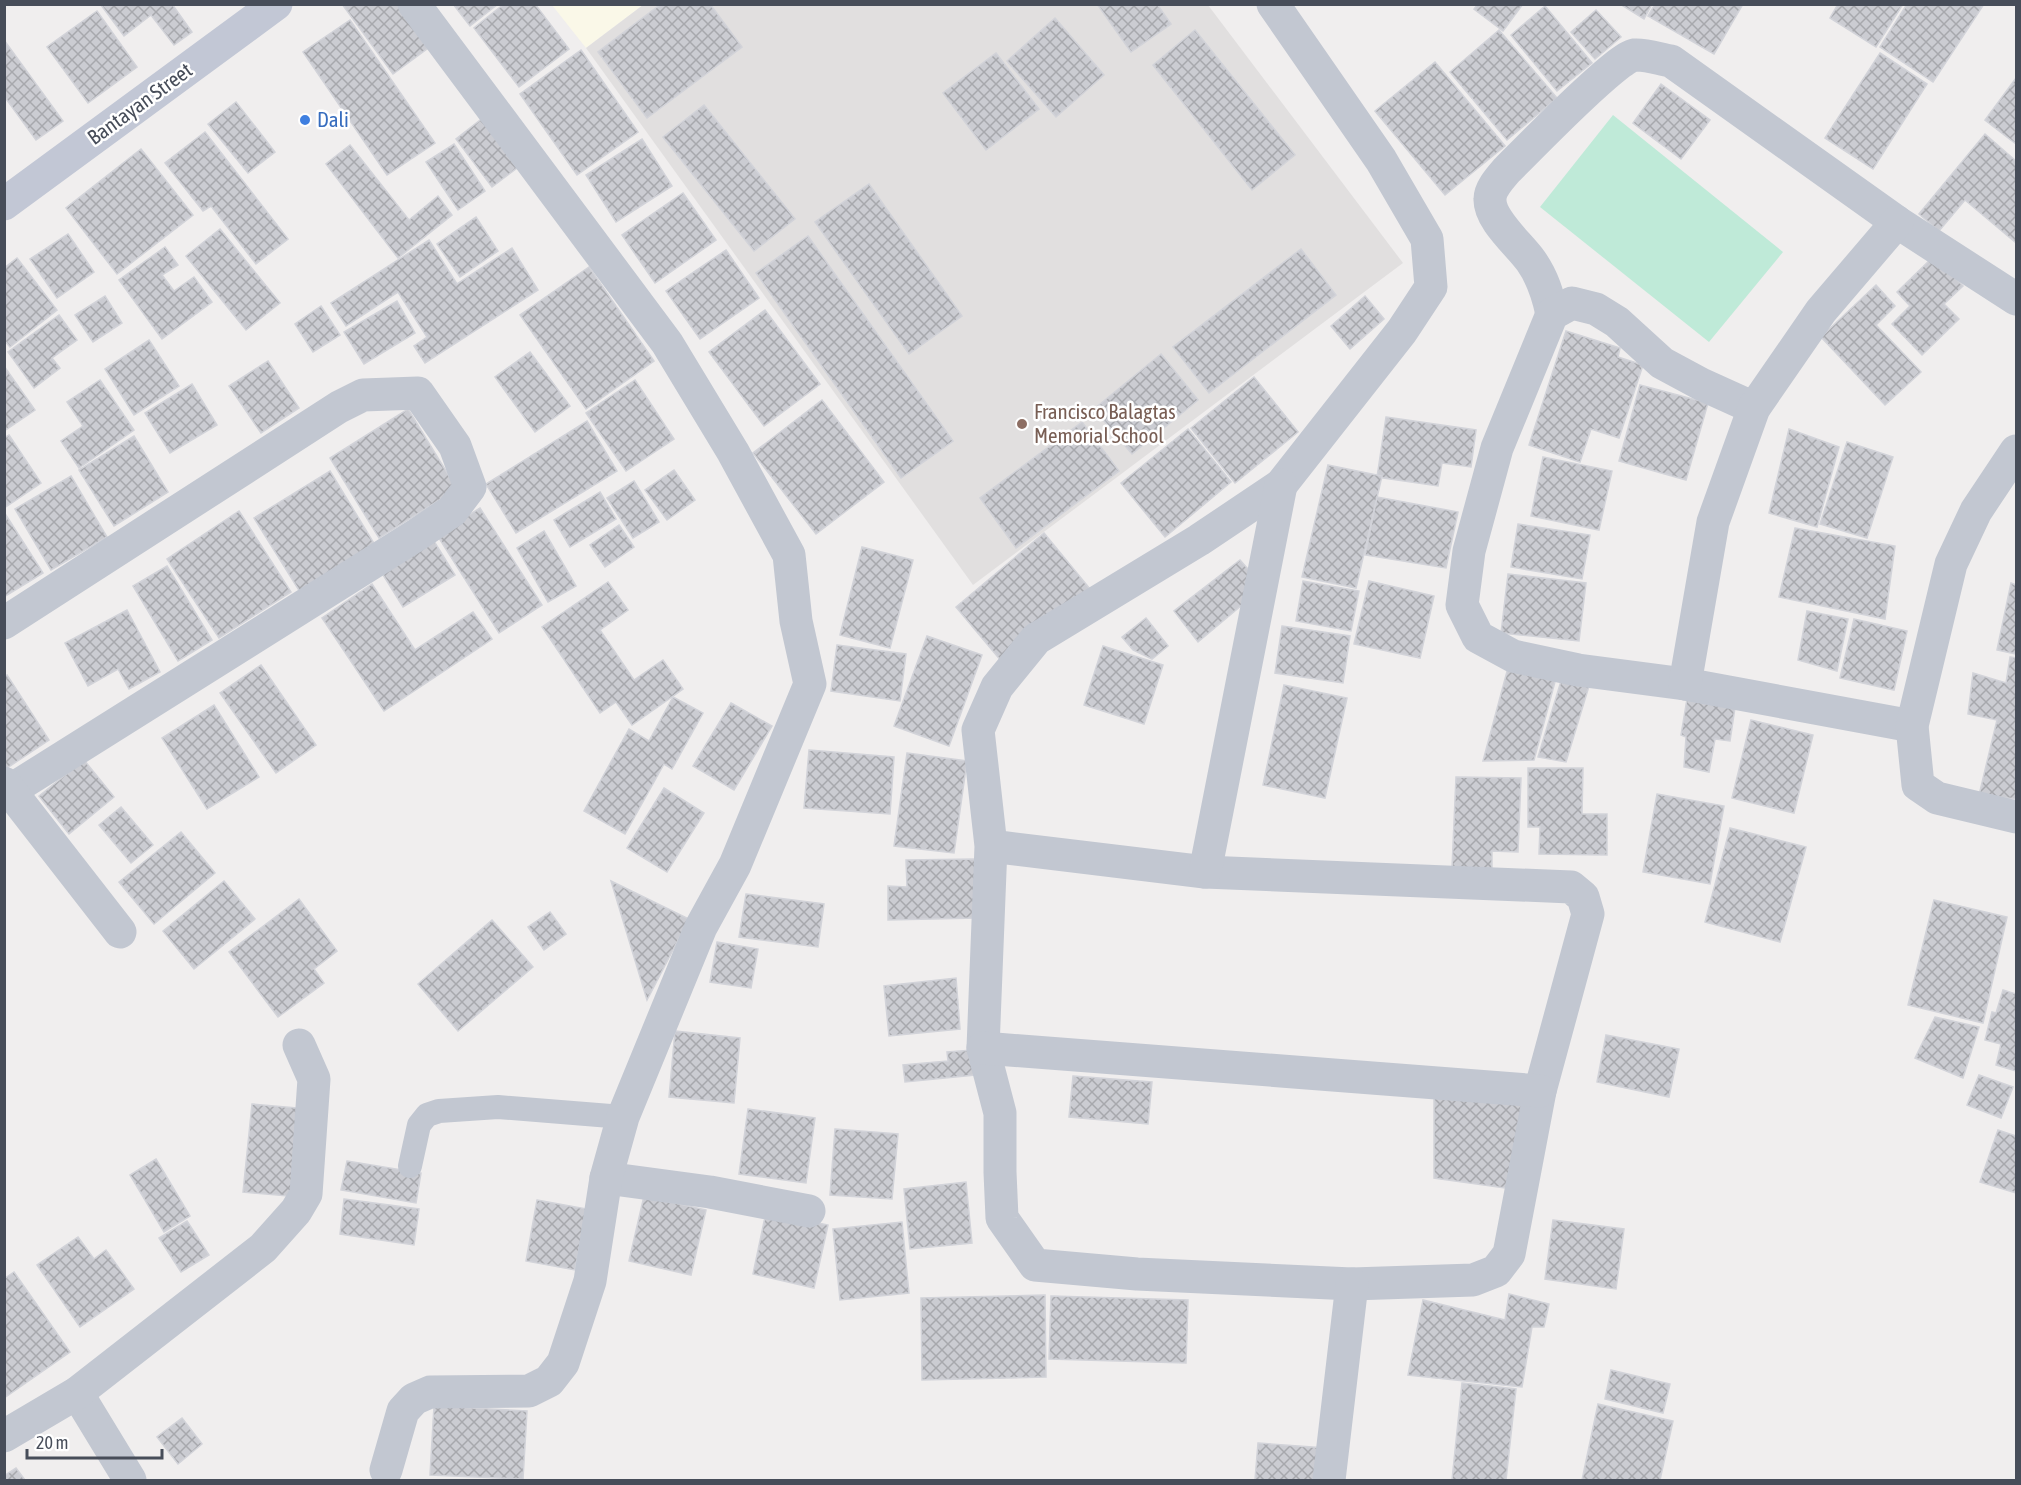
<svg xmlns="http://www.w3.org/2000/svg" width="2021" height="1485" font-family="'Asap Condensed',sans-serif">
<style>
.commercial{fill:#faf8e8}
.education{fill:#e1dfdf}
.grass{fill:#bfead8}
.building{fill:url(#building-cross-hatch);stroke:#d2d3d9;stroke-width:1.5}
.lines{fill:none;stroke-linecap:round;stroke-linejoin:round}
.lane{stroke:#c2c7d1;stroke-width:24}
.street{stroke:#c2c7d1;stroke-width:33}
.secondary{stroke:#c2c7d5;stroke-width:33}
.shop-dot{fill:#3f7fe0;stroke:#fff;stroke-width:2}
.education-dot{fill:#8d6e63;stroke:#fff;stroke-width:2}
.labels{text-anchor:middle;stroke-width:5;stroke-linejoin:round;paint-order:stroke}
.street-label{font-size:21px;fill:#474d59;stroke:#fff}
.shop-label{font-size:21px;fill:#366cbe;stroke:#fff;text-anchor:start}
.education-label{font-size:21px;fill:#785e54;stroke:#fff;text-anchor:start}
</style>
<defs>
<pattern id="building-cross-hatch" width="8" height="8" patternUnits="userSpaceOnUse" patternTransform="scale(1.5)"><rect width="8" height="8" fill="#cbccd2"/><path d="M0 0l8 8M0 8l8-8" fill="none" stroke="#a7a8ad"/></pattern>
</defs>
<rect width="100%" height="100%" fill="#f0eeee"/>
<path class="commercial" d="M 552,5 L 643,5 L 586,48 Z"/>
<path class="education" d="M 643,5 L 1208,5 L 1403,263 L 973,585 L 586,48 Z"/>
<path class="grass" d="M 1613,115 L 1783,252 L 1709,342 L 1540,207 Z"/>
<g class="building">
<path d="M 103,4 L 172,4 L 192,32 L 174,45 L 151,15 L 124,36 L 101,5 Z"/>
<path d="M 342,4 L 406,4 L 435,43 L 393,74 Z"/>
<path d="M 453,4 L 498,4 L 470,26 Z"/>
<path d="M 504,4 L 535,4 L 569,49 L 519,87 L 474,28 Z"/>
<path d="M 661,4 L 710,4 L 742,47 L 647,118 L 598,52 Z"/>
<path d="M 1097,4 L 1157,4 L 1171,24 L 1131,52 Z"/>
<path d="M 1478,4 L 1523,4 L 1503,31 L 1474,9 Z"/>
<path d="M 1620,4 L 1652,4 L 1644,19 Z"/>
<path d="M 1655,4 L 1743,4 L 1714,54 L 1648,16 Z"/>
<path d="M 1838,4 L 1903,4 L 1876,47 L 1830,18 Z"/>
<path d="M 1907,4 L 1984,4 L 1933,82 L 1880,47 Z"/>
<path d="M 1545,6 L 1592,63 L 1557,91 L 1511,35 Z"/>
<path d="M 1596,10 L 1621,37 L 1595,59 L 1571,32 Z"/>
<path d="M 97,11 L 137,67 L 88,103 L 47,47 Z"/>
<path d="M 1055,18 L 1104,75 L 1056,117 L 1007,61 Z"/>
<path d="M 350,20 L 435,143 L 387,175 L 303,52 Z"/>
<path d="M 1195,30 L 1295,155 L 1252,190 L 1153,65 Z"/>
<path d="M 1499,30 L 1557,98 L 1507,140 L 1450,72 Z"/>
<path d="M 4,40 L 63,121 L 36,140 L 4,96 Z"/>
<path d="M 581,50 L 638,132 L 577,175 L 520,94 Z"/>
<path d="M 996,53 L 1039,109 L 986,150 L 943,93 Z"/>
<path d="M 1880,53 L 1927,84 L 1873,169 L 1825,138 Z"/>
<path d="M 1435,62 L 1505,146 L 1445,195 L 1375,111 Z"/>
<path d="M 2016,78 L 2016,144 L 1985,120 Z"/>
<path d="M 1661,84 L 1710,120 L 1681,159 L 1633,123 Z"/>
<path d="M 236,102 L 275,152 L 248,173 L 208,124 Z"/>
<path d="M 704,105 L 795,219 L 754,251 L 663,137 Z"/>
<path d="M 484,117 L 521,165 L 492,187 L 456,139 Z"/>
<path d="M 205,132 L 288,239 L 256,264 L 211,206 L 203,211 L 165,163 Z"/>
<path d="M 1985,134 L 2016,161 L 2016,243 L 1965,200 L 1939,231 L 1919,214 Z"/>
<path d="M 642,139 L 672,186 L 616,222 L 586,175 Z"/>
<path d="M 454,144 L 485,191 L 458,210 L 426,162 Z"/>
<path d="M 350,145 L 409,220 L 438,196 L 452,215 L 398,258 L 326,164 Z"/>
<path d="M 141,149 L 193,215 L 117,274 L 66,208 Z"/>
<path d="M 869,184 L 962,316 L 909,354 L 815,222 Z"/>
<path d="M 683,193 L 716,240 L 655,283 L 622,235 Z"/>
<path d="M 476,217 L 498,251 L 460,277 L 437,244 Z"/>
<path d="M 220,229 L 280,303 L 246,330 L 186,256 Z"/>
<path d="M 68,234 L 94,272 L 57,298 L 30,259 Z"/>
<path d="M 808,236 L 953,441 L 901,478 L 756,273 Z"/>
<path d="M 429,240 L 457,284 L 512,248 L 538,290 L 425,363 L 414,346 L 427,337 L 398,292 L 346,326 L 331,303 Z"/>
<path d="M 165,247 L 178,265 L 162,275 L 174,291 L 194,277 L 212,302 L 162,339 L 119,280 Z"/>
<path d="M 1301,249 L 1336,295 L 1209,393 L 1173,347 Z"/>
<path d="M 726,250 L 759,298 L 700,339 L 666,291 Z"/>
<path d="M 1934,256 L 1963,286 L 1944,304 L 1959,319 L 1922,355 L 1892,324 L 1910,306 L 1897,292 Z"/>
<path d="M 17,258 L 57,310 L 10,347 L 4,340 L 4,268 Z"/>
<path d="M 589,267 L 654,361 L 586,409 L 520,315 Z"/>
<path d="M 1876,285 L 1895,306 L 1876,325 L 1921,372 L 1885,405 L 1821,337 Z"/>
<path d="M 105,296 L 122,323 L 93,342 L 75,315 Z"/>
<path d="M 1365,296 L 1384,319 L 1350,349 L 1331,326 Z"/>
<path d="M 397,301 L 415,333 L 364,364 L 344,332 Z"/>
<path d="M 321,306 L 340,335 L 313,352 L 295,324 Z"/>
<path d="M 765,310 L 820,384 L 764,426 L 709,352 Z"/>
<path d="M 59,315 L 77,340 L 52,358 L 60,368 L 34,388 L 8,352 Z"/>
<path d="M 1566,331 L 1620,348 L 1618,357 L 1643,365 L 1619,438 L 1591,429 L 1580,462 L 1529,445 Z"/>
<path d="M 149,340 L 179,386 L 134,415 L 105,369 Z"/>
<path d="M 530,352 L 570,406 L 535,432 L 495,377 Z"/>
<path d="M 1161,354 L 1198,400 L 1132,454 L 1094,409 Z"/>
<path d="M 268,361 L 299,408 L 261,433 L 229,386 Z"/>
<path d="M 4,366 L 35,410 L 4,431 Z"/>
<path d="M 1254,377 L 1298,432 L 1235,483 L 1191,428 Z"/>
<path d="M 100,380 L 134,430 L 79,468 L 61,441 L 83,426 L 67,402 Z"/>
<path d="M 635,380 L 674,439 L 626,471 L 586,413 Z"/>
<path d="M 192,384 L 217,425 L 170,453 L 145,413 Z"/>
<path d="M 1640,385 L 1708,403 L 1686,480 L 1619,461 Z"/>
<path d="M 822,400 L 884,482 L 816,534 L 753,453 Z"/>
<path d="M 408,409 L 457,489 L 379,538 L 330,458 Z"/>
<path d="M 1386,417 L 1476,430 L 1471,467 L 1442,463 L 1438,486 L 1377,477 Z"/>
<path d="M 587,421 L 617,471 L 516,533 L 486,484 Z"/>
<path d="M 1082,422 L 1119,471 L 1016,548 L 980,498 Z"/>
<path d="M 1188,429 L 1231,482 L 1165,537 L 1121,483 Z"/>
<path d="M 1789,429 L 1839,447 L 1817,527 L 1769,513 Z"/>
<path d="M 9,435 L 41,483 L 4,508 L 4,438 Z"/>
<path d="M 134,436 L 168,492 L 114,526 L 79,470 Z"/>
<path d="M 1847,442 L 1893,457 L 1867,538 L 1820,524 Z"/>
<path d="M 1543,457 L 1612,471 L 1599,530 L 1531,516 Z"/>
<path d="M 1328,465 L 1382,476 L 1356,588 L 1302,577 Z"/>
<path d="M 674,470 L 695,500 L 667,520 L 645,490 Z"/>
<path d="M 330,471 L 375,545 L 300,592 L 254,518 Z"/>
<path d="M 71,476 L 107,537 L 51,570 L 15,509 Z"/>
<path d="M 634,481 L 659,522 L 633,538 L 607,498 Z"/>
<path d="M 600,492 L 616,519 L 570,547 L 554,520 Z"/>
<path d="M 1377,497 L 1458,512 L 1446,568 L 1365,555 Z"/>
<path d="M 480,508 L 542,605 L 499,633 L 437,535 Z"/>
<path d="M 239,511 L 291,592 L 219,638 L 167,559 Z"/>
<path d="M 4,512 L 43,573 L 4,597 Z"/>
<path d="M 1518,524 L 1590,535 L 1582,579 L 1511,567 Z"/>
<path d="M 619,525 L 634,547 L 605,567 L 590,545 Z"/>
<path d="M 1795,528 L 1895,546 L 1885,619 L 1779,597 Z"/>
<path d="M 544,531 L 576,586 L 548,602 L 517,548 Z"/>
<path d="M 1044,533 L 1090,589 L 1002,662 L 956,607 Z"/>
<path d="M 432,538 L 455,575 L 403,607 L 380,570 Z"/>
<path d="M 862,547 L 913,560 L 890,648 L 840,635 Z"/>
<path d="M 1240,560 L 1254,576 L 1249,599 L 1198,642 L 1174,611 Z"/>
<path d="M 167,566 L 212,640 L 178,661 L 133,586 Z"/>
<path d="M 1508,574 L 1586,583 L 1579,641 L 1501,633 Z"/>
<path d="M 1303,581 L 1359,591 L 1351,631 L 1296,621 Z"/>
<path d="M 1369,581 L 1434,596 L 1420,658 L 1354,644 Z"/>
<path d="M 608,582 L 628,610 L 600,630 L 634,680 L 663,660 L 683,689 L 632,725 L 616,702 L 600,713 L 542,627 Z"/>
<path d="M 2011,583 L 2016,585 L 2016,654 L 1997,650 Z"/>
<path d="M 372,584 L 415,650 L 473,612 L 492,639 L 384,711 L 322,618 Z"/>
<path d="M 127,610 L 160,672 L 129,689 L 118,669 L 88,686 L 65,643 Z"/>
<path d="M 1807,611 L 1848,619 L 1837,671 L 1798,660 Z"/>
<path d="M 1146,618 L 1168,646 L 1152,659 L 1133,650 L 1122,637 Z"/>
<path d="M 1854,619 L 1907,631 L 1894,690 L 1840,678 Z"/>
<path d="M 1282,626 L 1350,636 L 1343,683 L 1275,673 Z"/>
<path d="M 927,636 L 982,655 L 949,746 L 894,726 Z"/>
<path d="M 837,645 L 906,654 L 900,701 L 831,691 Z"/>
<path d="M 1103,646 L 1163,665 L 1144,724 L 1084,705 Z"/>
<path d="M 2010,657 L 2016,658 L 2016,799 L 1979,795 L 1997,720 L 1968,714 L 1973,673 L 2006,683 Z"/>
<path d="M 1509,664 L 1556,678 L 1534,760 L 1483,761 Z"/>
<path d="M 261,665 L 316,745 L 276,773 L 220,693 Z"/>
<path d="M 7,675 L 49,740 L 4,770 L 4,677 Z"/>
<path d="M 1561,681 L 1589,686 L 1566,762 L 1538,757 Z"/>
<path d="M 1284,685 L 1347,698 L 1325,798 L 1263,785 Z"/>
<path d="M 1688,693 L 1736,701 L 1730,741 L 1715,739 L 1709,772 L 1684,767 L 1686,737 L 1681,735 Z"/>
<path d="M 673,697 L 703,713 L 672,769 L 664,764 L 625,834 L 584,811 L 629,729 L 649,741 Z"/>
<path d="M 731,703 L 772,726 L 734,790 L 693,766 Z"/>
<path d="M 214,705 L 259,777 L 207,809 L 162,738 Z"/>
<path d="M 1751,720 L 1813,735 L 1794,813 L 1732,798 Z"/>
<path d="M 809,750 L 894,757 L 890,814 L 804,808 Z"/>
<path d="M 907,753 L 967,761 L 954,853 L 894,846 Z"/>
<path d="M 84,760 L 114,797 L 69,834 L 39,796 Z"/>
<path d="M 1528,768 L 1583,768 L 1582,814 L 1607,814 L 1607,855 L 1539,854 L 1540,827 L 1528,827 Z"/>
<path d="M 1456,777 L 1521,778 L 1518,852 L 1492,851 L 1492,869 L 1452,868 Z"/>
<path d="M 664,788 L 704,813 L 667,872 L 627,848 Z"/>
<path d="M 1657,794 L 1724,806 L 1710,884 L 1643,872 Z"/>
<path d="M 121,807 L 153,845 L 131,863 L 99,825 Z"/>
<path d="M 1730,828 L 1806,847 L 1780,942 L 1705,922 Z"/>
<path d="M 181,832 L 215,873 L 154,924 L 119,882 Z"/>
<path d="M 976,859 L 976,918 L 888,920 L 888,886 L 907,887 L 906,860 Z"/>
<path d="M 224,881 L 255,919 L 194,969 L 163,931 Z"/>
<path d="M 611,881 L 689,919 L 647,1000 Z"/>
<path d="M 746,894 L 824,904 L 818,947 L 739,937 Z"/>
<path d="M 299,899 L 337,951 L 314,969 L 324,983 L 278,1017 L 229,952 Z"/>
<path d="M 1934,900 L 2007,917 L 1983,1023 L 1908,1005 Z"/>
<path d="M 550,912 L 566,934 L 544,950 L 528,927 Z"/>
<path d="M 492,920 L 533,967 L 458,1031 L 418,984 Z"/>
<path d="M 717,942 L 758,949 L 751,988 L 710,982 Z"/>
<path d="M 956,978 L 960,1029 L 889,1036 L 884,986 Z"/>
<path d="M 2003,990 L 2016,994 L 2016,1071 L 1996,1065 L 2001,1044 L 1985,1040 L 1992,1012 L 1996,1013 Z"/>
<path d="M 1935,1017 L 1979,1027 L 1963,1078 L 1915,1058 Z"/>
<path d="M 675,1031 L 740,1038 L 734,1103 L 669,1097 Z"/>
<path d="M 1606,1035 L 1679,1049 L 1669,1097 L 1597,1082 Z"/>
<path d="M 973,1050 L 975,1075 L 905,1082 L 903,1065 L 948,1061 L 947,1052 Z"/>
<path d="M 1979,1075 L 2013,1087 L 2001,1118 L 1967,1105 Z"/>
<path d="M 1073,1076 L 1152,1082 L 1148,1124 L 1069,1117 Z"/>
<path d="M 1434,1095 L 1529,1103 L 1512,1189 L 1434,1178 Z"/>
<path d="M 252,1104 L 308,1109 L 300,1197 L 243,1192 Z"/>
<path d="M 748,1109 L 815,1118 L 806,1183 L 739,1174 Z"/>
<path d="M 835,1129 L 898,1134 L 892,1199 L 830,1195 Z"/>
<path d="M 1998,1130 L 2016,1136 L 2016,1193 L 1980,1182 Z"/>
<path d="M 156,1159 L 190,1216 L 164,1232 L 130,1175 Z"/>
<path d="M 347,1161 L 421,1173 L 416,1203 L 341,1190 Z"/>
<path d="M 966,1182 L 972,1243 L 910,1249 L 904,1189 Z"/>
<path d="M 644,1196 L 706,1210 L 691,1275 L 629,1261 Z"/>
<path d="M 344,1199 L 419,1209 L 414,1245 L 340,1234 Z"/>
<path d="M 537,1200 L 587,1209 L 575,1270 L 526,1261 Z"/>
<path d="M 766,1212 L 828,1225 L 814,1288 L 753,1274 Z"/>
<path d="M 1553,1220 L 1624,1229 L 1616,1289 L 1545,1279 Z"/>
<path d="M 187,1221 L 209,1255 L 181,1272 L 159,1238 Z"/>
<path d="M 902,1222 L 909,1293 L 840,1300 L 833,1229 Z"/>
<path d="M 78,1237 L 94,1259 L 106,1250 L 134,1289 L 80,1327 L 37,1265 Z"/>
<path d="M 14,1272 L 70,1352 L 4,1398 L 4,1279 Z"/>
<path d="M 1509,1294 L 1549,1304 L 1544,1327 L 1532,1327 L 1522,1387 L 1408,1375 L 1423,1300 L 1505,1320 Z"/>
<path d="M 1045,1295 L 1046,1377 L 922,1380 L 921,1298 Z"/>
<path d="M 1051,1296 L 1188,1300 L 1186,1363 L 1049,1359 Z"/>
<path d="M 1611,1370 L 1670,1384 L 1663,1413 L 1605,1399 Z"/>
<path d="M 1462,1383 L 1516,1389 L 1506,1480 L 1452,1480 Z"/>
<path d="M 1598,1404 L 1673,1421 L 1660,1480 L 1582,1480 Z"/>
<path d="M 434,1406 L 527,1411 L 523,1479 L 430,1475 Z"/>
<path d="M 182,1418 L 202,1444 L 178,1464 L 157,1437 Z"/>
<path d="M 1258,1443 L 1326,1448 L 1323,1480 L 1255,1480 Z"/>
<path d="M 16,1468 L 25,1480 L 4,1480 L 4,1476 Z"/>
</g>
<g class="lines">
<path class="lane" d="M 410,1166 L 419,1125 L 427,1115 L 439,1111 L 498,1107 L 623,1117"/>
<g class="street">
<path d="M 1552,314 C 1548,295 1543,278 1531,261 C 1520,245 1489,220 1490,199 C 1490,189 1500,178 1506,171 C 1525,152 1616,58 1634,55 C 1646,54 1659,59 1671,61 L 1897,222 L 2016,299"/>
<path d="M 1754,408 L 1701,384 L 1662,363 L 1617,322 L 1596,309 L 1572,303 L 1552,314 L 1497,448 L 1469,551 L 1462,605 L 1478,637 L 1513,656 L 1578,670 L 1685,684 L 1912,726"/>
<path d="M 2016,451 L 1976,511 L 1951,564 L 1912,726 L 1918,785 L 1937,798 L 2016,817"/>
<path d="M 4,623 L 339,407 L 363,395 L 418,393 L 455,446 L 470,487 L 452,511 L 418,534 L 11,790"/>
<path d="M 1685,684 L 1713,522 L 1754,408 L 1821,311 L 1897,222"/>
<path d="M 4,783 L 120,932"/>
<path d="M 991,846 L 1205,872 L 1571,887 L 1583,897 L 1588,914 L 1540,1091 L 1509,1254 L 1496,1271 L 1473,1280 L 1352,1284 L 1137,1274 L 1035,1265 L 1002,1218 L 1000,1172 L 1000,1113 L 983,1048 L 991,846 L 978,730 L 997,687 L 1036,639 L 1199,540 L 1281,485 L 1402,331 L 1431,287 L 1427,239 L 1381,160 L 1273,4"/>
<path d="M 1205,872 L 1281,485"/>
<path d="M 983,1048 L 1540,1091"/>
<path d="M 606,1178 L 710,1192 L 809,1211"/>
<path d="M 77,1393 L 130,1480"/>
<path d="M 4,1436 L 77,1393 L 263,1248 L 296,1211 L 306,1194 L 314,1079 L 299,1045"/>
<path d="M 386,1470 L 403,1411 L 414,1399 L 430,1392 L 529,1391 L 549,1381 L 563,1363 L 590,1281 L 606,1178 L 623,1117 L 701,927 L 735,865 L 810,684 L 796,621 L 789,555 L 733,452 L 667,343 L 414,4"/>
<path d="M 1329,1480 L 1352,1284"/>
</g>
<path class="secondary" d="M 4,204 L 276,4"/>
</g>
<circle class="shop-dot" cx="305" cy="120" r="6"/>
<circle class="education-dot" cx="1022" cy="424" r="6"/>
<g class="labels">
<g class="street-label">
<text transform="translate(140 104) rotate(-36)" y="7">Bantayan Street</text>
</g>
<g class="shop-label">
<text x="317" y="127">Dali</text>
</g>
<g class="education-label">
<text x="1034" y="419">Francisco Balagtas<tspan x="1034" dy="24">Memorial School</tspan></text>
</g>
</g>
<rect width="2021" height="1485" fill="none" stroke="#474d59" stroke-width="12"/>
<path d="M27 1449v9h135v-9" fill="none" stroke="#474d59" stroke-width="3"/>
<text x="36" y="1449" font-size="18" fill="#474d59" stroke="#ffffff" stroke-width="4.5" paint-order="stroke">20 m</text>
</svg>
